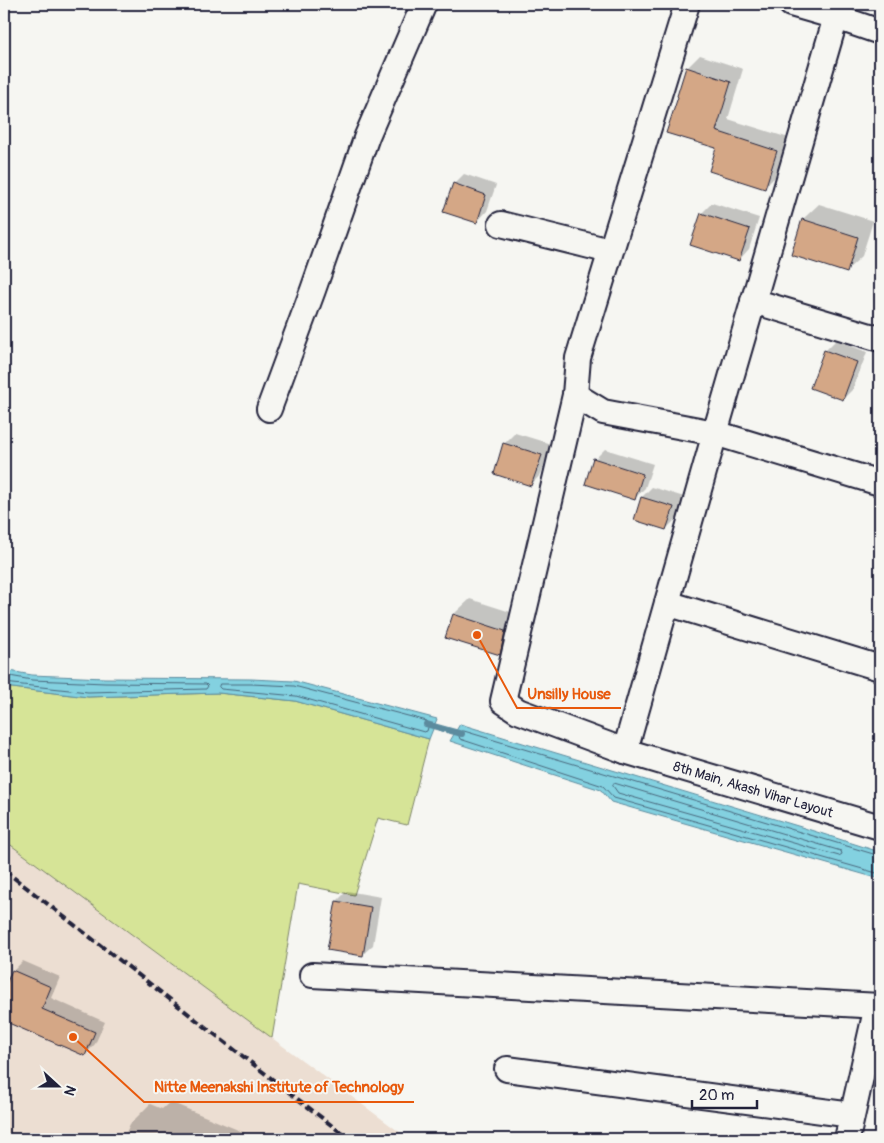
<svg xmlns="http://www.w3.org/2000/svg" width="884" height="1143" font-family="Pangolin,sans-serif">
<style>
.built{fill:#ecded2}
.green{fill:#d6e497;stroke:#7c8369}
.water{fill:#83d1e0;stroke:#5c8b9e}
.shadow{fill:#0003}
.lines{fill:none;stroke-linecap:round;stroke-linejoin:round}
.shore{stroke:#49687d;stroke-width:1}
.stream{stroke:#5c8b9e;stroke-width:6}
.building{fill:#d4a786;stroke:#22223b}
.minor-casing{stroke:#22223b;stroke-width:28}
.minor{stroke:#f6f6f2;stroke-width:24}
.rail{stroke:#22223b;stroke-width:4;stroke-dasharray:8 4;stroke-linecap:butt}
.labels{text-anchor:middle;stroke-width:4;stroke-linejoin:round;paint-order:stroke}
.street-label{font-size:14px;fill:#22223b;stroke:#f6f6f2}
.leader{fill:none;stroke:#e8590c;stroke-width:2}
.callout-dot{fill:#e8590c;stroke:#f6f6f2;stroke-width:2}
.callout-label{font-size:15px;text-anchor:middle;font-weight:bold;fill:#e8590c;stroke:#f6f6f2;stroke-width:4;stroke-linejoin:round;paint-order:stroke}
</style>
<rect width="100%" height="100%" fill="#f6f6f2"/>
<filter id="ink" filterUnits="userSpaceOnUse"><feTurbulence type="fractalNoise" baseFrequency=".02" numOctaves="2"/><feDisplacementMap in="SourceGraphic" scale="10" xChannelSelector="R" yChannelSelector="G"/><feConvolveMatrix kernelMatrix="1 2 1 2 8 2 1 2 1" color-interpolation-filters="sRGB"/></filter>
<g filter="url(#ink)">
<path class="built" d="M 4,840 L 272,1038 L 409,1139 L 4,1139 Z"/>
<path class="green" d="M 4,687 L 88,697 L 218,693 L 295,701 L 429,739 L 407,825 L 378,818 L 354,895 L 298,884 L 272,1038 L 4,840 Z"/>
<g class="water">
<path d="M 4,670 L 32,675 L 105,678 L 251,679 L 294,681 L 437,719 L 429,739 L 295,701 L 218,693 L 88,697 L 4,687 Z"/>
<path d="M 460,724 L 801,827 L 880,852 L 880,879 L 611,802 L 601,790 L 450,741 Z"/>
</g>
<g class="shadow">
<path d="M 700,55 L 743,69 L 728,119 L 789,138 L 777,175 L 765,187 L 718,148 L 687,68 Z"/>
<path d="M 464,174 L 496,185 L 487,211 L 477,222 L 454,184 Z"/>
<path d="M 712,203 L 759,218 L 749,249 L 739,260 L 702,213 Z"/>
<path d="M 819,204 L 873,221 L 862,256 L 846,271 L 792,254 L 803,219 Z"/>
<path d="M 836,340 L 867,352 L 853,389 L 843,399 L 825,351 Z"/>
<path d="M 515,433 L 551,444 L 541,474 L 531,485 L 495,473 L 505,443 Z"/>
<path d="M 605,449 L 653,464 L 645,488 L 635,498 L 595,459 Z"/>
<path d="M 652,487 L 684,497 L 677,518 L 666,529 L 642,497 Z"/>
<path d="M 470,599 L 520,615 L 515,638 L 499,654 L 454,614 Z"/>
<path d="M 347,891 L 381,897 L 373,945 L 362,955 L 337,901 Z"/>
<path d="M 23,961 L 60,977 L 51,998 L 105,1022 L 95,1044 L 85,1055 L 4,1019 L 4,992 L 13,971 Z"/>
<path d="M 170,1102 L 260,1139 L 123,1139 L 130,1124 L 150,1104 L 162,1109 Z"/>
</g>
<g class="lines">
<g class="shore">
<path d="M 4,675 L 32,680 L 105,683 L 206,684 L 208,686 L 206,689 L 88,692 L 4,683"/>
<path d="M 220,684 L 251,684 L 294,686 L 427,721 L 429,724 L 427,731 L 424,732 L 296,696 L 221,689 L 219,687 Z"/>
<path d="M 614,783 L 841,851 L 842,854 L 839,856 L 618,793 L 613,786 Z"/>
<path d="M 880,856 L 464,731 L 461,731 L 459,736 L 460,739 L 603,786 L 614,798 L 880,874"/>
</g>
<path class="stream" d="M 426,724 L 462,734"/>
</g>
<g class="building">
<path d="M 686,67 L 731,82 L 716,131 L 777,151 L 765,189 L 709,171 L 716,148 L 666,133 L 678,97 L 677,96 Z"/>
<path d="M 453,183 L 486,195 L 477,223 L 443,212 Z"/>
<path d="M 701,213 L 750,229 L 739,261 L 690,245 Z"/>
<path d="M 802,219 L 858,237 L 847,273 L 791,255 Z"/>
<path d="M 824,350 L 857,362 L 843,400 L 810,388 Z"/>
<path d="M 503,443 L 542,455 L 531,486 L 494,474 Z"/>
<path d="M 593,458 L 643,474 L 635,500 L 585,484 Z"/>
<path d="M 641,497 L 674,507 L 666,530 L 634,520 Z"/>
<path d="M 453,614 L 505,631 L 500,655 L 445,638 Z"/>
<path d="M 336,901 L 371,907 L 363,956 L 327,950 Z"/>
<path d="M 12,970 L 51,987 L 42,1009 L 95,1032 L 85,1056 L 4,1021 L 4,989 Z"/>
</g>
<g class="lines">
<g class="minor-casing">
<g id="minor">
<path id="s1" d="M 687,4 L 578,358 L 575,395 L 503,701 L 518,711 L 625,751 L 880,827"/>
<path d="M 840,4 L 836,17 L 880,32"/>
<path d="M 501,224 L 610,251"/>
<path d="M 753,301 L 880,339"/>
<path d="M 575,395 L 603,412 L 715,433 L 880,483"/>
<path d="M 269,409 L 313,290 L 367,136 L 424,4"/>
<path d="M 667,603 L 880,668"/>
<path d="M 625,751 L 715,433 L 836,17 L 791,4"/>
<path d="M 312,975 L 880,1006"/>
<path d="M 507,1069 L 852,1115"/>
<path d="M 847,1139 L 877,1006"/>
</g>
</g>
<use href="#minor" class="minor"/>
<path class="rail" d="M 4,870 L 349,1139"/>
</g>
</g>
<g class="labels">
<g class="street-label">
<text dy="5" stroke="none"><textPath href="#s1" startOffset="988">8th Main, Akash Vihar Layout</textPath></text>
</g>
</g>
<path class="leader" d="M477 635L517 708H621M73 1037L144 1102H414"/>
<g class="callout-dot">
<circle cx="477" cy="635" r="5"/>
<circle cx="73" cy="1037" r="5"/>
</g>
<g class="callout-label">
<text x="569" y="699">Unsilly House</text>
<text x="279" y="1092">Nitte Meenakshi Institute of Technology</text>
</g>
<rect width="884" height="1143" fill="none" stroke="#f6f6f2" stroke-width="20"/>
<rect x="10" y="10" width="864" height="1123" fill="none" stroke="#22223b" stroke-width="2" filter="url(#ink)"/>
<g transform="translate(58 1086) rotate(111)" stroke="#f6f6f2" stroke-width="4" paint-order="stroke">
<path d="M0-4L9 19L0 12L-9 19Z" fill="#22223b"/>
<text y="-8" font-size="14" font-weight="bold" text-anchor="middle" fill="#22223b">N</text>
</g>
<path d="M692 1100v8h65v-8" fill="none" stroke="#22223b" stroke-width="2.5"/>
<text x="699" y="1100" font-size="15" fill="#22223b" stroke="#f6f6f2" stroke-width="4" paint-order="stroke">20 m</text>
</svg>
